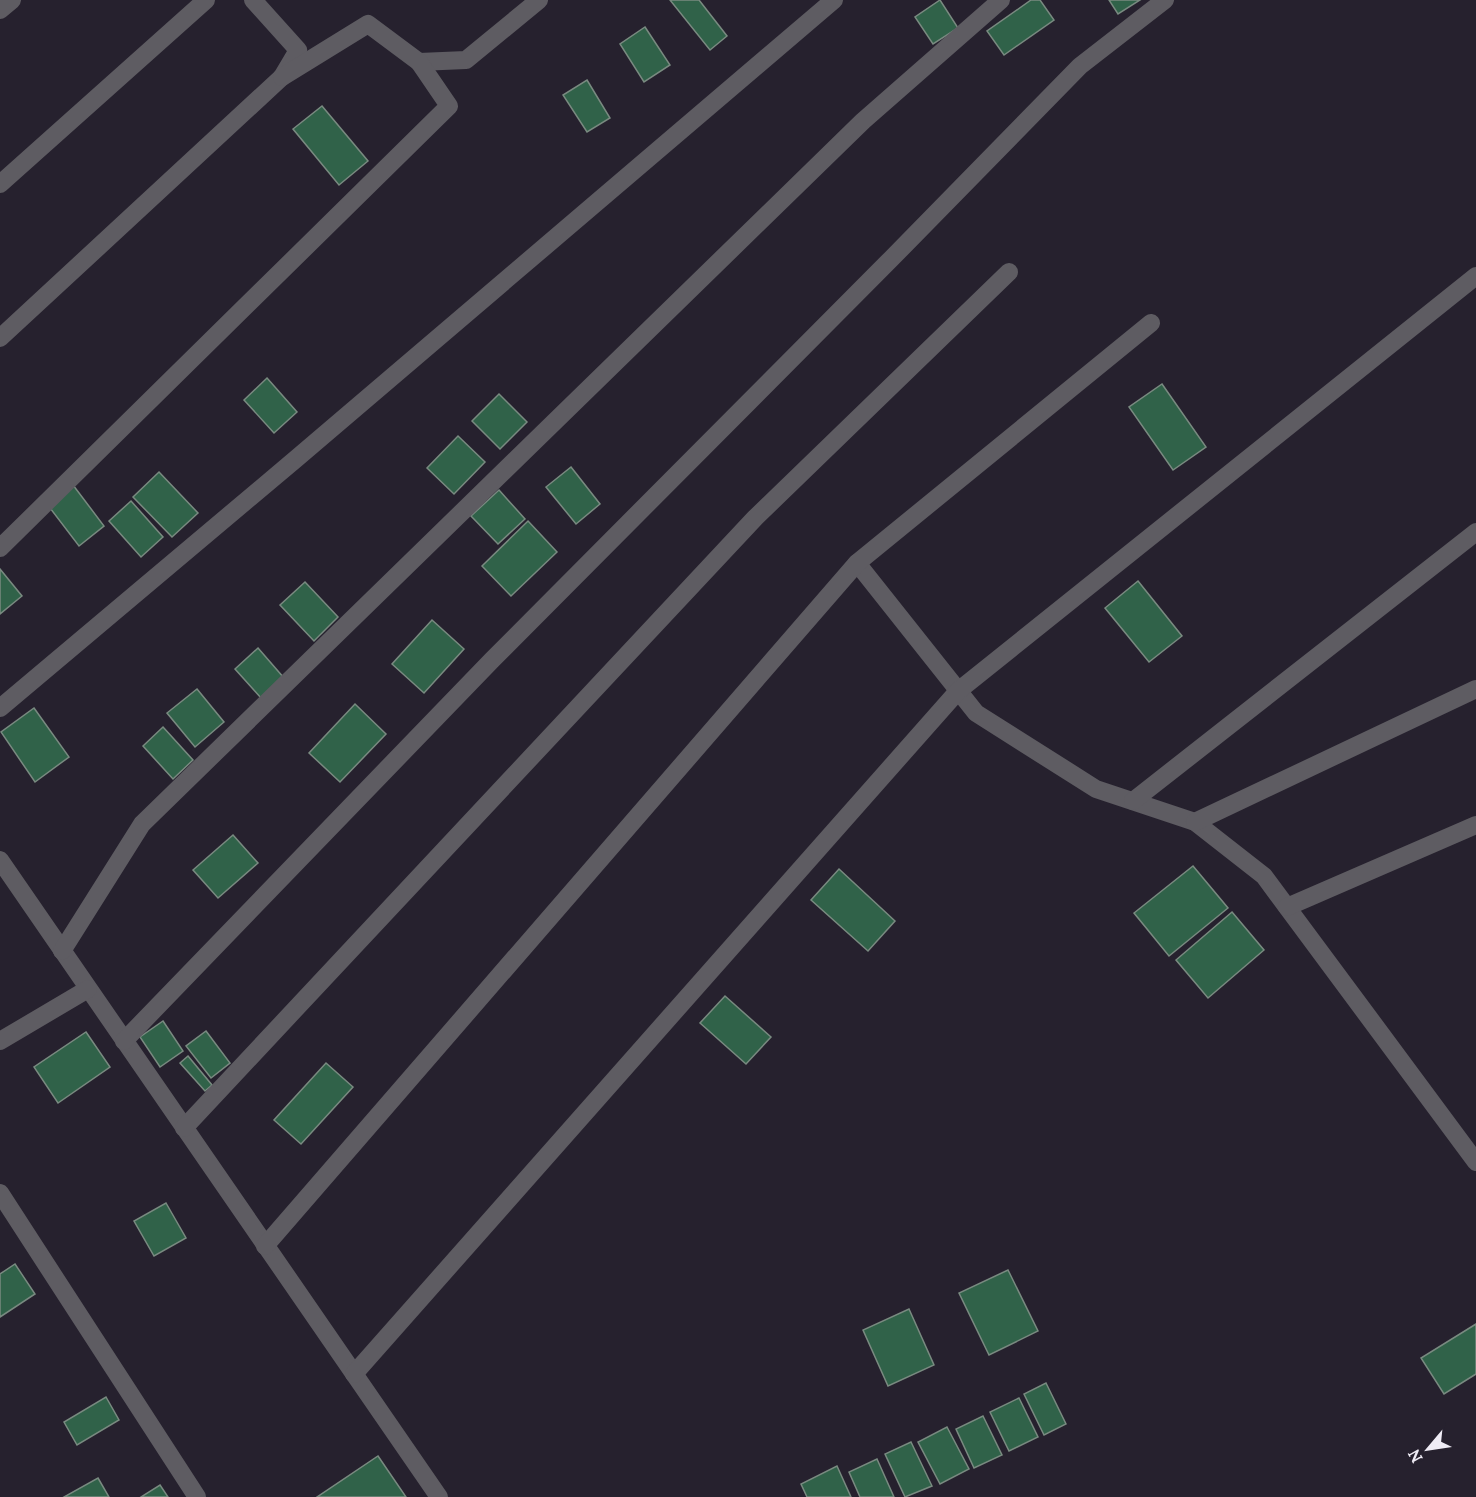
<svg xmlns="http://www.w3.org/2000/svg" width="1476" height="1497" font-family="Lora,serif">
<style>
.building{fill:#306249;stroke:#798a80;stroke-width:1.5}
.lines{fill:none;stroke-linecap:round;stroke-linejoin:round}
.minor{stroke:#5e5c62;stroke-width:18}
</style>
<rect width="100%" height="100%" fill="#26212e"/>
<g class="building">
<path d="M 670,0 L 699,0 L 727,36 L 710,50 Z"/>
<path d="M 940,0 L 958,28 L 933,44 L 915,17 Z"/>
<path d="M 1031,0 L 1040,0 L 1054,20 L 1004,55 L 987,31 Z"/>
<path d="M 1109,0 L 1140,0 L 1118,14 Z"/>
<path d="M 645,27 L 670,65 L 644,82 L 620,44 Z"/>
<path d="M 587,80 L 610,118 L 587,132 L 563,95 Z"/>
<path d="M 322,106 L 368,161 L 339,185 L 293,129 Z"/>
<path d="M 267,378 L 297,412 L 274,433 L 244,400 Z"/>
<path d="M 1162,384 L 1206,447 L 1173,470 L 1129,407 Z"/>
<path d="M 499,394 L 527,422 L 500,449 L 472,421 Z"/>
<path d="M 458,436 L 485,462 L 454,494 L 427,468 Z"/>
<path d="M 571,467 L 600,504 L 576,524 L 546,487 Z"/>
<path d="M 159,472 L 198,513 L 172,537 L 133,497 Z"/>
<path d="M 73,485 L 104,526 L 79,546 L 47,504 Z"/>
<path d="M 499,490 L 525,519 L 498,544 L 471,516 Z"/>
<path d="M 131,501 L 163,537 L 141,557 L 109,521 Z"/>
<path d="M 528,521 L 557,552 L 511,596 L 482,566 Z"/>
<path d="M 0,569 L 22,596 L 0,614 Z"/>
<path d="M 1138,581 L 1182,636 L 1149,662 L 1105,608 Z"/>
<path d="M 305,582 L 338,617 L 314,641 L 280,605 Z"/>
<path d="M 432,620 L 464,649 L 424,693 L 392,664 Z"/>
<path d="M 258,648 L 284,678 L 261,698 L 235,669 Z"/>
<path d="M 197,689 L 224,722 L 195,747 L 167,713 Z"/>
<path d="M 355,704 L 386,734 L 340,782 L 309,753 Z"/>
<path d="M 34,708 L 69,757 L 35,782 L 1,732 Z"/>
<path d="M 163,727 L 193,760 L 173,779 L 143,746 Z"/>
<path d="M 233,835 L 258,863 L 218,898 L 193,870 Z"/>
<path d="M 1193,866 L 1228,908 L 1169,956 L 1134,913 Z"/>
<path d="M 839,869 L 895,921 L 868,951 L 811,900 Z"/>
<path d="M 1232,912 L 1264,950 L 1208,998 L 1176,960 Z"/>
<path d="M 725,996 L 771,1037 L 746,1064 L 700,1023 Z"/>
<path d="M 163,1021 L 183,1051 L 160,1067 L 140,1037 Z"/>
<path d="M 206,1031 L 230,1063 L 211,1078 L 186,1046 Z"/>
<path d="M 86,1032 L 110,1067 L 58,1103 L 34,1067 Z"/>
<path d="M 188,1056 L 212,1085 L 205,1091 L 180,1063 Z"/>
<path d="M 326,1063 L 353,1087 L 301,1144 L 274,1120 Z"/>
<path d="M 166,1203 L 186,1238 L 154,1256 L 134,1221 Z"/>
<path d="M 15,1264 L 35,1294 L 0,1317 L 0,1274 Z"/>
<path d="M 1008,1270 L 1038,1331 L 989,1355 L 959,1293 Z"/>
<path d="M 909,1309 L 934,1365 L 888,1386 L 863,1330 Z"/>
<path d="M 1476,1324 L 1476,1374 L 1444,1394 L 1421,1358 Z"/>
<path d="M 1046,1383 L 1066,1424 L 1044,1435 L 1024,1394 Z"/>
<path d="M 106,1397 L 119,1420 L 77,1445 L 64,1422 Z"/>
<path d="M 1019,1398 L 1038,1437 L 1009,1451 L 990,1412 Z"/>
<path d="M 983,1416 L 1002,1455 L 974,1468 L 956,1429 Z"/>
<path d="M 947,1427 L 969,1469 L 940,1484 L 918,1442 Z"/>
<path d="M 911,1442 L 932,1486 L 905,1497 L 885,1454 Z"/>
<path d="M 378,1456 L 406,1497 L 317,1497 Z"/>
<path d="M 877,1459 L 894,1497 L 860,1497 L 849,1472 Z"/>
<path d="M 837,1466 L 851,1497 L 807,1497 L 801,1484 Z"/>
<path d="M 98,1478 L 109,1497 L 64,1497 Z"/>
<path d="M 160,1485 L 168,1497 L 141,1497 Z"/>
</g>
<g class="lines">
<g class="minor">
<path d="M 0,10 L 12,0"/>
<path d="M 419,62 L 466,60 L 539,0"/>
<path d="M 0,184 L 206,0"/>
<path d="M 0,338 L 282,77 L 298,50 L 253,0"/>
<path d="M 0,548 L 449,106 L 419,62 L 368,24 L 282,77"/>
<path d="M 857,563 L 976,713 L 1096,789 L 1195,822 L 1264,876 L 1476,1162"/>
<path d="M 0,708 L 297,458 L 834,0"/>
<path d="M 1133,801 L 1476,532"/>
<path d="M 1195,822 L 1476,689"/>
<path d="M 0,860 L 439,1497"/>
<path d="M 1287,907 L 1476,825"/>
<path d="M 62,951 L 142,824 L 863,121 L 1001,0"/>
<path d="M 0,1041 L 88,989"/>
<path d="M 124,1041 L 492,660 L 891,259 L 1080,66 L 1165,0"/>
<path d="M 184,1128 L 755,518 L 1009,272"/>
<path d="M 0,1193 L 197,1497"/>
<path d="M 265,1246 L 857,563 L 1151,323"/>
<path d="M 354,1374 L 958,691 L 1476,276"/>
</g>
</g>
<g transform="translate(1428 1449) rotate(241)" stroke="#26212e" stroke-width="4.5" paint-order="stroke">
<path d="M0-4.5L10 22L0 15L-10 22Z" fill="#efecf5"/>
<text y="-9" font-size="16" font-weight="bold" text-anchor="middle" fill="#efecf5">N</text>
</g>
</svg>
